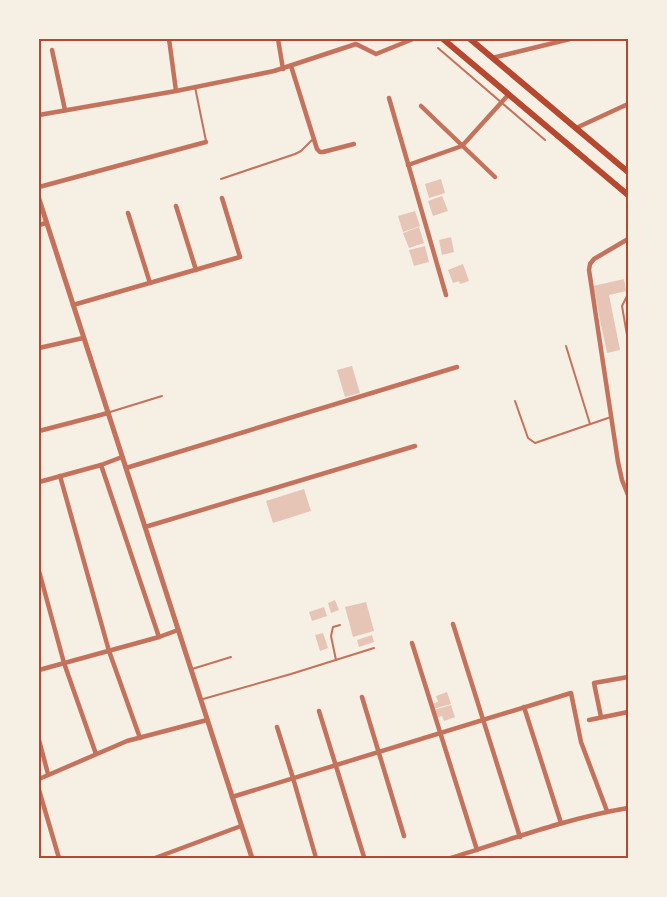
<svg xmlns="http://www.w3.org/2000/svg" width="667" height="897" font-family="'DejaVu Sans',sans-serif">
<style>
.building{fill:#e6c5b7}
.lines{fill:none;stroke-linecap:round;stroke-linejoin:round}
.service{stroke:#c5725c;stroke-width:2}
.minor{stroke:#c5725c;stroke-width:4.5}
.tertiary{stroke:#c5725c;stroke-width:5}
.primary{stroke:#b5482f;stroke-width:6}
.neatline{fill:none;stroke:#b5482f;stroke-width:2}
</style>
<rect width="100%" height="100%" fill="#f6efe4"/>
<g class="building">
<path d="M 441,179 L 445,193 L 429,198 L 425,184 Z"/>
<path d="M 442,196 L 448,211 L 433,216 L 428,201 Z"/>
<path d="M 415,211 L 420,226 L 403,232 L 398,216 Z"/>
<path d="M 419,227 L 424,243 L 409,248 L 403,233 Z"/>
<path d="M 451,237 L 454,252 L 442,255 L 439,240 Z"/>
<path d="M 425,246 L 429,262 L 414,266 L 409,250 Z"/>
<path d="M 463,264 L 469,281 L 460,284 L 459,281 L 453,283 L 448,270 Z"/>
<path d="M 624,279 L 626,291 L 609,295 L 620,350 L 607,353 L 593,286 Z"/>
<path d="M 352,366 L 360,393 L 345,397 L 337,370 Z"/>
<path d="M 304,489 L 311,511 L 273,523 L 266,501 Z"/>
<path d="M 335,600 L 339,610 L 331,613 L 328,603 Z"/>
<path d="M 366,602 L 374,631 L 353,637 L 345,607 Z"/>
<path d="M 324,607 L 327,616 L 312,621 L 309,612 Z"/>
<path d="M 323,633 L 328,648 L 320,651 L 315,635 Z"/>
<path d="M 372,635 L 374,642 L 359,647 L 357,640 Z"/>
<path d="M 447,692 L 451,704 L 433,709 L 432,704 L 438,702 L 436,696 Z"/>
<path d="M 451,705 L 455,717 L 444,721 L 442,716 L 436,718 L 434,710 Z"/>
</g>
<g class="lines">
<g class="service">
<path d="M 438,48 L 545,140"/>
<path d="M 195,87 L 206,141"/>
<path d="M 221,179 L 295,154 L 301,151 L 312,140"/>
<path d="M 628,294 L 622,306 L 628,341"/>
<path d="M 566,346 L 590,424"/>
<path d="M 515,401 L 528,438 L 535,443 L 611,417"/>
<path d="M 110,412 L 162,396"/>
<path d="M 336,660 L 331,636 L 333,627 L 340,625"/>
<path d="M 192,669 L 231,657"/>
<path d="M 203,699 L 291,674 L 374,648"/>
</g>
<g class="minor">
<path d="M 169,39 L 176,91"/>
<path d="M 278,39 L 283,69"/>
<path d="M 52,50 L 65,110"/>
<path d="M 492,58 L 570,39"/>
<path d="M 291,66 L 317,149 L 320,152 L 323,152 L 354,144"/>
<path d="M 389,98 L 446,295"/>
<path d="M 421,106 L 495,177"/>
<path d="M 39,115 L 176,91 L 274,71 L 356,44 L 376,54 L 413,39"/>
<path d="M 576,128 L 628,104"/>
<path d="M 408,165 L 462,146 L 509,94"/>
<path d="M 39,187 L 206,142"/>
<path d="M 176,206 L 196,270"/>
<path d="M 128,213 L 150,283"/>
<path d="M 39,225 L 46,223"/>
<path d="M 628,239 L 594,259 L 590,264 L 589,270 L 618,462 L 622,480 L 628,495"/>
<path d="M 73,305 L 240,257 L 222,198"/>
<path d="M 39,348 L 83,338"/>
<path d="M 39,431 L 108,413"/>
<path d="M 101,465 L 159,637"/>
<path d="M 126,468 L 457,367"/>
<path d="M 60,476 L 109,651 L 140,738"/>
<path d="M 39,482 L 101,465 L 122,457"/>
<path d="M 145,527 L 415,446"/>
<path d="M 39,571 L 64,663 L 96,754"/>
<path d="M 453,624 L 520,837"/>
<path d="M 412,643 L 477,850"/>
<path d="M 39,670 L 159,637 L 178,630"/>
<path d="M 362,697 L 404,836"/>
<path d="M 524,707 L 561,823"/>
<path d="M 319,711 L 364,857"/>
<path d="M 601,717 L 594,683 L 628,677"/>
<path d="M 589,720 L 628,712"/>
<path d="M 277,727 L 293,778 L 316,858"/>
<path d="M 39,740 L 48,774"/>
<path d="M 39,779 L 127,741 L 207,720"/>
<path d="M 39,790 L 59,858"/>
<path d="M 232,797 L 571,693 L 581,742 L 607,811"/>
<path d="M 155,858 L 241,826"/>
<path d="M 451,858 C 509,840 568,818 628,808"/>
</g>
<path class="tertiary" d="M 39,199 L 252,858"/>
<g class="primary">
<path d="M 443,39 L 628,195"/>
<path d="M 470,39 L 628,172"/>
</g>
</g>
<rect width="667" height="897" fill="none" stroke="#f6efe4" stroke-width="80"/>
<rect x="40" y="40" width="587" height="817" class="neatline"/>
</svg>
